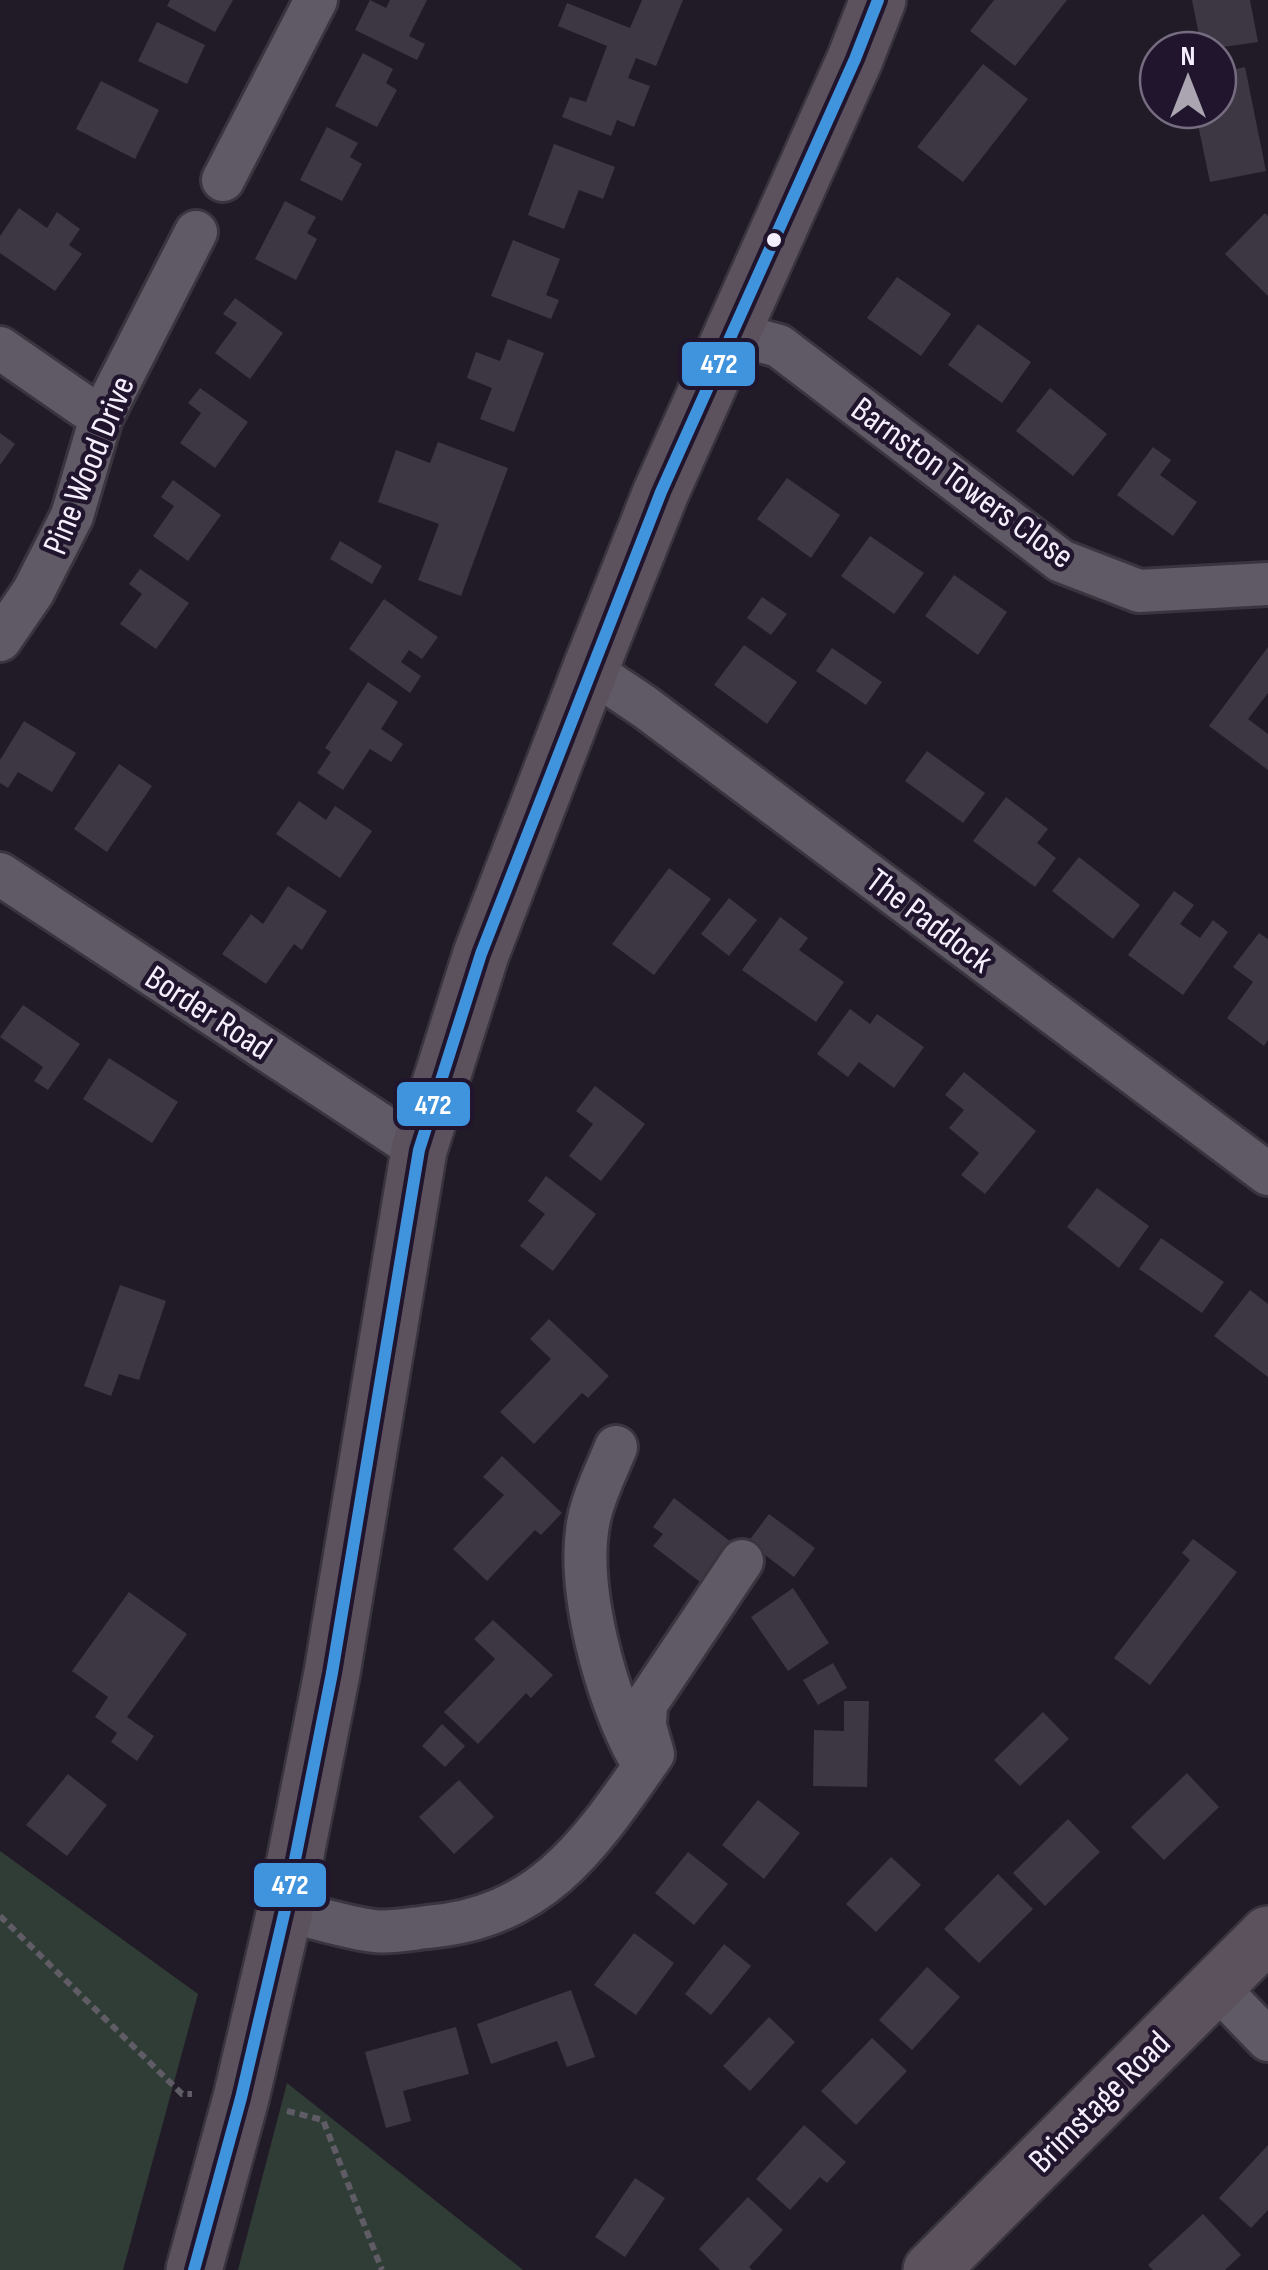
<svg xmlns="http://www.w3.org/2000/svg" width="1268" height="2270" font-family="'Sofia Sans Condensed',sans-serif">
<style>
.green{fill:#303d36}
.building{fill:#3c3742}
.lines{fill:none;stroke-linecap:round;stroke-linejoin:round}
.minor-casing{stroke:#39353e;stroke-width:48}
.major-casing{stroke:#39353e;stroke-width:60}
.path{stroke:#605c65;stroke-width:6;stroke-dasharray:8 5;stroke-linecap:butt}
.minor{stroke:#5f5a65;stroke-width:42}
.major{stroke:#5c525e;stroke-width:55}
.bus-1-casing{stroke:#20152d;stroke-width:20}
.bus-1{stroke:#4094de;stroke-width:12}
.bus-dot{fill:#f5effd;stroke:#20152d;stroke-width:4}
.labels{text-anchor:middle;stroke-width:9;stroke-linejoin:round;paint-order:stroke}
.street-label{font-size:35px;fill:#f5effd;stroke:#20152d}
.line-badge{stroke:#20152d;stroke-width:4}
.badge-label{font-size:28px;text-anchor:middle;font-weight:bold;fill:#fff}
</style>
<rect width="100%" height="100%" fill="#211b27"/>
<g class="green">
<path d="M 0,1851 L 198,1994 L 123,2270 L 0,2270 Z"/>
<path d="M 287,2083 L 523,2270 L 238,2270 Z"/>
</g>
<g class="building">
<path d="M 170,0 L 233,0 L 215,32 L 167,6 Z"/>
<path d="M 370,0 L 386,8 L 390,0 L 427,0 L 409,36 L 425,44 L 417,60 L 355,30 Z"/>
<path d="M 642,0 L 683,0 L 656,66 L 636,58 L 628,78 L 650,86 L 634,127 L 617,120 L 611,136 L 562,117 L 570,97 L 586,102 L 607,46 L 558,26 L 567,3 L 630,28 Z"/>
<path d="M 994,0 L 1067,0 L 1015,66 L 970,31 Z"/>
<path d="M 1192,0 L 1250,0 L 1258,42 L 1202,50 Z"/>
<path d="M 157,22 L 205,45 L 187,84 L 138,61 Z"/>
<path d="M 363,53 L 393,69 L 386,83 L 397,90 L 377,127 L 335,106 Z"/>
<path d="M 983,64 L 1028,99 L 963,182 L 917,147 Z"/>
<path d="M 1245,67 L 1266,171 L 1210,182 L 1195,110 L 1218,110 L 1218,73 Z"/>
<path d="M 101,81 L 159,110 L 135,159 L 76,129 Z"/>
<path d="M 327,127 L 358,143 L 350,157 L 362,164 L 342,201 L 300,180 Z"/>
<path d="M 554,144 L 615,167 L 603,199 L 579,190 L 564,229 L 528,215 Z"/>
<path d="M 285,201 L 316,217 L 307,233 L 317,239 L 296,280 L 255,259 Z"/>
<path d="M 19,208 L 47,228 L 57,212 L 80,229 L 69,245 L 82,254 L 55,291 L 0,253 L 0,236 Z"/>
<path d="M 1265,213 L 1268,216 L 1268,296 L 1225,254 Z"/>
<path d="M 513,240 L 560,259 L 546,295 L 559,300 L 551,319 L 491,296 Z"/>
<path d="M 897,277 L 951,314 L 921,356 L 867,318 Z"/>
<path d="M 235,298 L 283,333 L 250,379 L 215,353 L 237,323 L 223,314 Z"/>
<path d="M 978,324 L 1031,362 L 1002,403 L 948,365 Z"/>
<path d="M 508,339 L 544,353 L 514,432 L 480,419 L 492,388 L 467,378 L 476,352 L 500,361 Z"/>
<path d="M 200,388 L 248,422 L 215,468 L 180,443 L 201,413 L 188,403 Z"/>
<path d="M 1050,388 L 1107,434 L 1073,476 L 1016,431 Z"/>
<path d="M 0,433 L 15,444 L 0,465 Z"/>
<path d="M 438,442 L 508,468 L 461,596 L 418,580 L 439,524 L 378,502 L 396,450 L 430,463 Z"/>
<path d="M 1153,447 L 1171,460 L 1160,475 L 1197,502 L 1173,536 L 1117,495 Z"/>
<path d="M 787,478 L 840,515 L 811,558 L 757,519 Z"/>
<path d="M 173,480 L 221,515 L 188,561 L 153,536 L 174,506 L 161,497 Z"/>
<path d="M 870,536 L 924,573 L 894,614 L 841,576 Z"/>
<path d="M 340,541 L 382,566 L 372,584 L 330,559 Z"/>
<path d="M 140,569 L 189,603 L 156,649 L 120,624 L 142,594 L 129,584 Z"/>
<path d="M 954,575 L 1007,612 L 978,655 L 925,616 Z"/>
<path d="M 762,597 L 787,614 L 771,635 L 747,618 Z"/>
<path d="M 384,599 L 438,637 L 422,659 L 409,650 L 401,662 L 421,676 L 410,693 L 349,649 Z"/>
<path d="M 744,645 L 797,682 L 767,724 L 714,685 Z"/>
<path d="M 1268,647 L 1268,693 L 1248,719 L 1268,734 L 1268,770 L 1209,726 Z"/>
<path d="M 832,648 L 882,682 L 866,705 L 816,671 Z"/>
<path d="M 368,682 L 398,702 L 381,729 L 403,744 L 391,762 L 370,749 L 343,790 L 317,773 L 331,752 L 325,748 Z"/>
<path d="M 24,721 L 76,753 L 52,792 L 18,772 L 8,788 L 0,783 L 0,760 Z"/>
<path d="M 927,751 L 985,793 L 963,823 L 905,781 Z"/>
<path d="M 119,764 L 152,786 L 107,852 L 74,829 Z"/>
<path d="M 1006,797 L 1048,829 L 1037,843 L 1056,858 L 1035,887 L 973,841 Z"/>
<path d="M 299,801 L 326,820 L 335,806 L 372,831 L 340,878 L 276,834 Z"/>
<path d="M 1079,857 L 1140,905 L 1113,939 L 1052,891 Z"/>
<path d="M 669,868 L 711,899 L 654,975 L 612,944 Z"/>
<path d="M 288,886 L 327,911 L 302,950 L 294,944 L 266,984 L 222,954 L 251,914 L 263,924 Z"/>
<path d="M 1174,891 L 1194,905 L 1180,924 L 1200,938 L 1213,920 L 1228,932 L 1183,995 L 1128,955 Z"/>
<path d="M 729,898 L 757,920 L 729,956 L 701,934 Z"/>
<path d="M 780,917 L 808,938 L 799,950 L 844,982 L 816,1022 L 742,970 Z"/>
<path d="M 1259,933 L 1268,939 L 1268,1040 L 1264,1046 L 1227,1018 L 1253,982 L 1233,967 Z"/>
<path d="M 23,1005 L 80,1044 L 48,1090 L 34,1081 L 43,1067 L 0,1037 Z"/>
<path d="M 850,1009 L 870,1024 L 877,1014 L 924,1047 L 894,1088 L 859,1062 L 848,1077 L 817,1054 Z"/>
<path d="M 109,1058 L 178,1102 L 152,1143 L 83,1099 Z"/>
<path d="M 964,1072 L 1036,1131 L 985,1194 L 961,1175 L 979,1153 L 949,1128 L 964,1110 L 945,1095 Z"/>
<path d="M 595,1086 L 645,1124 L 601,1181 L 569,1156 L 593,1124 L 576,1111 Z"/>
<path d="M 546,1176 L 596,1214 L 553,1271 L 520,1246 L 545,1214 L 528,1201 Z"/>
<path d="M 1097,1188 L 1149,1226 L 1119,1268 L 1067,1227 Z"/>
<path d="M 1161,1238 L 1224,1282 L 1202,1313 L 1139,1269 Z"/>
<path d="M 120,1285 L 166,1301 L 139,1380 L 119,1374 L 111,1396 L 84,1386 Z"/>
<path d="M 1250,1290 L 1268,1304 L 1268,1377 L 1214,1336 Z"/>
<path d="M 549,1319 L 609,1376 L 588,1398 L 582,1393 L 534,1444 L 500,1412 L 551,1359 L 530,1339 Z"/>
<path d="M 502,1456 L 562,1513 L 541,1535 L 535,1530 L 487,1581 L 453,1549 L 504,1495 L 483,1477 Z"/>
<path d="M 674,1498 L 735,1545 L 704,1585 L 653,1546 L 663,1534 L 653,1527 Z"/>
<path d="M 769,1514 L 815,1548 L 794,1577 L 748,1542 Z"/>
<path d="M 1193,1539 L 1237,1572 L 1150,1685 L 1114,1658 L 1190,1560 L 1182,1553 Z"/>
<path d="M 793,1588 L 829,1643 L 788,1671 L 751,1617 Z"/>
<path d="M 129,1592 L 187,1634 L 127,1717 L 154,1736 L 137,1761 L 111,1742 L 117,1733 L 95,1717 L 108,1697 L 72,1671 Z"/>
<path d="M 493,1620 L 553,1675 L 531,1698 L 526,1693 L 478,1744 L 444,1712 L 495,1659 L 474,1639 Z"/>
<path d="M 833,1663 L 847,1688 L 818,1705 L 803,1680 Z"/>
<path d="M 844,1701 L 869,1701 L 867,1787 L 813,1786 L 814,1730 L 844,1731 Z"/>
<path d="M 1043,1712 L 1069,1739 L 1020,1786 L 994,1760 Z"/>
<path d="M 442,1724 L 465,1746 L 445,1767 L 422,1746 Z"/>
<path d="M 1187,1773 L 1219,1807 L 1164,1860 L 1131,1827 Z"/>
<path d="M 68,1774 L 107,1805 L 67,1856 L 26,1825 Z"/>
<path d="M 459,1780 L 494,1817 L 454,1854 L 419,1817 Z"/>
<path d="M 758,1800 L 800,1833 L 764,1879 L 722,1845 Z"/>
<path d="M 1068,1819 L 1100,1852 L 1045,1906 L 1013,1873 Z"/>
<path d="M 688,1852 L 728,1884 L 694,1925 L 655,1893 Z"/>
<path d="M 891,1857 L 921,1885 L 876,1932 L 846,1904 Z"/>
<path d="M 998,1874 L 1033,1909 L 979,1963 L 944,1929 Z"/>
<path d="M 634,1933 L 674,1963 L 636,2015 L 594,1985 Z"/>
<path d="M 724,1944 L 751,1966 L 711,2015 L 685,1994 Z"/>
<path d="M 927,1967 L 960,1997 L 912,2050 L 879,2020 Z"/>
<path d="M 571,1990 L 595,2057 L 567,2067 L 557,2041 L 491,2064 L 477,2024 Z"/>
<path d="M 769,2017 L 795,2042 L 750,2091 L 723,2066 Z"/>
<path d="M 456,2027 L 469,2074 L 403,2091 L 411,2121 L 386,2128 L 365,2052 Z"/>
<path d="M 872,2038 L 907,2071 L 856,2125 L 821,2091 Z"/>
<path d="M 804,2125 L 846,2162 L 827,2183 L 820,2177 L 790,2210 L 756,2179 Z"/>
<path d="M 1268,2145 L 1268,2210 L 1251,2228 L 1219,2198 Z"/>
<path d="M 635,2178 L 665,2198 L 625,2257 L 595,2237 Z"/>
<path d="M 748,2197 L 783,2230 L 749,2267 L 752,2270 L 720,2270 L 699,2249 Z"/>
<path d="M 1203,2214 L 1241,2255 L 1225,2270 L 1153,2270 L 1148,2265 Z"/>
</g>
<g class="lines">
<g class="minor-casing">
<g id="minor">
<path d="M 223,180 L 316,0"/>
<path d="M 732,333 L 779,346 L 1061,561 L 1139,591 L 1268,584"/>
<path d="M 0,348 L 101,418"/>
<path d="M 0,640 L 33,592 L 72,516 L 101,418 L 196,232"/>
<path d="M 590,670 L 645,707 L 1268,1174"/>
<path d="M 0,874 L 419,1150"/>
<path d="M 616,1447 C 607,1470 594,1494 589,1519 C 575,1585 606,1699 639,1757"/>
<path d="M 285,1910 C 314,1917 344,1927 374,1931 C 391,1933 410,1929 427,1927 C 544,1918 592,1841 653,1754 L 645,1726 L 646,1704 L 742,1561"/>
<path d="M 1215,1985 L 1268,2040"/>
</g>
</g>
<g class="major-casing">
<g id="major">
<path d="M 194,2270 L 241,2098 L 285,1910 L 332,1673 L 419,1150 L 481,954 L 590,670 L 661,492 L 855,59 L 878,0"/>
<path d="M 931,2270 L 1268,1934"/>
</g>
</g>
<g class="path">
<path d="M 0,1916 L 182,2094 L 192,2094"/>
<path d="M 287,2111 L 323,2120 L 382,2270"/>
</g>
<use href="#minor" class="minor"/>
<use href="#major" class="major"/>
<g class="bus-1-casing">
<path id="bus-1" d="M 194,2270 L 241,2098 L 285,1910 L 332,1673 L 419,1150 L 481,954 L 661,492 L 855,59 L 878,0"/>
</g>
<use href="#bus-1" class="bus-1"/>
</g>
<circle class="bus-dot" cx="774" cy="240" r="9"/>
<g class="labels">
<g class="street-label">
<text transform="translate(88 465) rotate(-68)" y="12">Pine Wood Drive</text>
<text transform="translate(963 482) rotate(36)" y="12">Barnston Towers Close</text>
<text transform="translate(930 920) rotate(37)" y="12">The Paddock</text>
<text transform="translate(209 1012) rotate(33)" y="12">Border Road</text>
<text transform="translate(1099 2101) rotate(-45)" y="12">Brimstage Road</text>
</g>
</g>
<g class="line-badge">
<rect x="680" y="340" width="77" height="48" rx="10" fill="#4094de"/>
<rect x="395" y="1080" width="77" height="48" rx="10" fill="#4094de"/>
<rect x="252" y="1861" width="76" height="48" rx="10" fill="#4094de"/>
</g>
<g class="badge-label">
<text x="719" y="373">472</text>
<text x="433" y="1114">472</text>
<text x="290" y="1894">472</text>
</g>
<g transform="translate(1188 80)"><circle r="48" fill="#20152d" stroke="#756c80" stroke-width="2.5"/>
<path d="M0-8L18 38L0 25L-18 38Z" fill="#aba5b2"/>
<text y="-15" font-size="28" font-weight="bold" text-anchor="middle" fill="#f5effd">N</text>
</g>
</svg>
